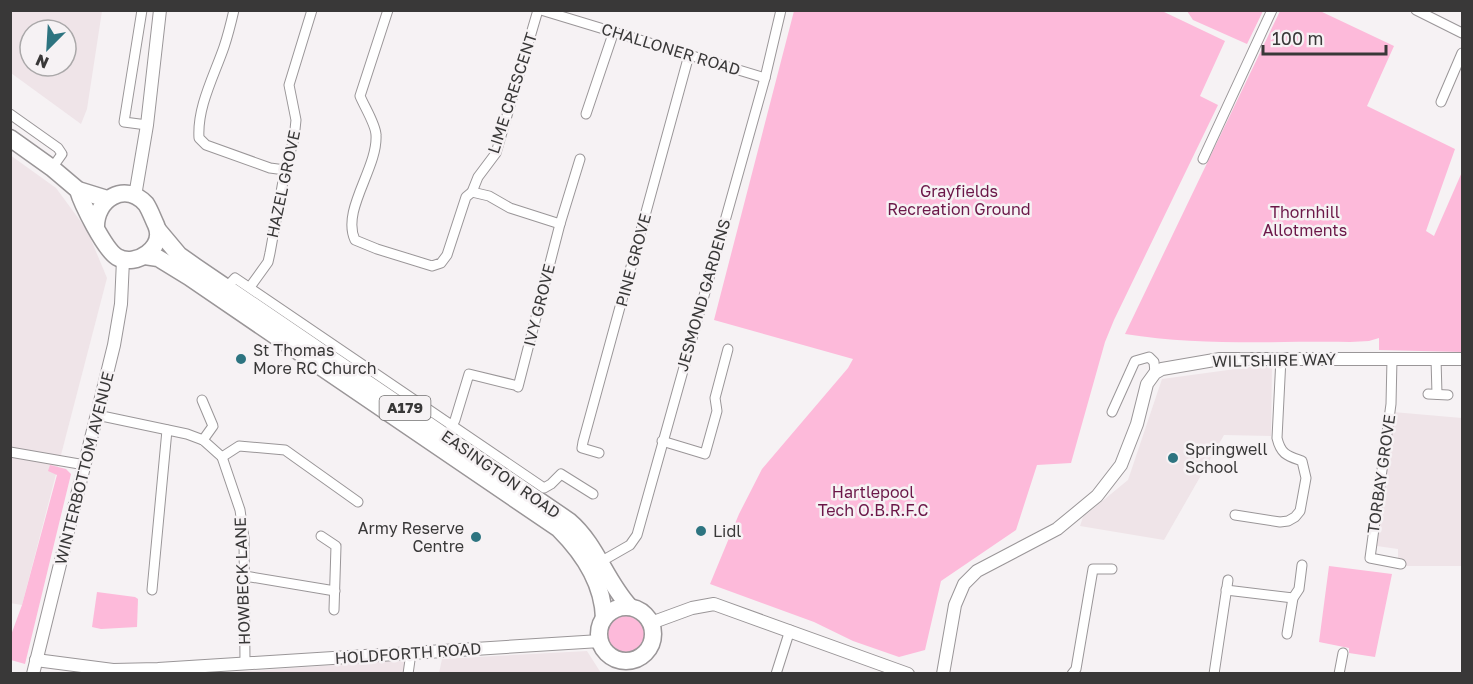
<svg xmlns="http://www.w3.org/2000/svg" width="1473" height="684" font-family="'Golos Text',sans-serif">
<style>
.built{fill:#efe4e8;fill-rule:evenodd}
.green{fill:#fdbada}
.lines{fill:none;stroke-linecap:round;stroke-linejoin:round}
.minor-casing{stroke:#9a9698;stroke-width:11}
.tertiary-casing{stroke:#9a9698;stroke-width:14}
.trunk-casing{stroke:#9a9698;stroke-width:19}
.minor{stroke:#fff;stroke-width:9}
.tertiary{stroke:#fff;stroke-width:12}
.trunk{stroke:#fff;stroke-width:16}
.poi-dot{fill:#2d7480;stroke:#f6f2f4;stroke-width:2}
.labels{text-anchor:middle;stroke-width:5;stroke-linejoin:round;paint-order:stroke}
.shield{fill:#f6f2f4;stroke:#727070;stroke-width:1.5}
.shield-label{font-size:15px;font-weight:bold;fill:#393838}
.street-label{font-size:16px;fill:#393838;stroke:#f6f2f4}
.park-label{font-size:16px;fill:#6b1748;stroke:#f6f2f4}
.poi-label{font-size:16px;fill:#393838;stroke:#f6f2f4;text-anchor:start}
</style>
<rect width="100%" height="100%" fill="#f6f2f4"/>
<g class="built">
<path d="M 11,10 L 102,11 L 87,109 L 81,124 L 11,73 ZM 30,30 L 66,30 L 66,66 L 30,66 Z"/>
<path d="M 10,155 L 56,188 L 87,230 L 107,278 L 22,605 L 10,603 Z"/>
<path d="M 1272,364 L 1271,436 L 1224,435 L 1164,540 L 1080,526 L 1083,517 L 1128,480 L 1162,379 Z"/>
<path d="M 1393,412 L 1462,418 L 1462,566 L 1398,566 L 1398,549 L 1377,546 Z"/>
<path d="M 587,651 L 601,673 L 439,673 L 442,659 Z"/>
<path d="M 406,660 L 404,673 L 221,673 Z"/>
</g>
<g class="green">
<path d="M 794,11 L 1162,11 L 1225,41 L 1200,96 L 1218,105 L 1114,320 L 1105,342 L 1071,463 L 1037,465 L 1016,530 L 941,581 L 925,650 L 899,657 L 853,641 L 814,622 L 710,584 L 739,514 L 762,469 L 848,368 L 853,359 L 714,320 Z"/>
<path d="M 1187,11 L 1263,11 L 1247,44 L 1193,20 Z"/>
<path d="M 1280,11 L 1320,11 L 1394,46 L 1367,106 L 1455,149 L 1426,231 L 1434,236 L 1462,172 L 1462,352 L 1379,350 L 1379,338 L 1369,341 L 1350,342 C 1275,341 1198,346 1125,334 Z"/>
<path d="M 50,465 L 66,469 L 71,474 L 25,664 L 11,660 L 11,635 L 22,605 L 57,475 L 48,471 Z"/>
<path d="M 1329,566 L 1392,574 L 1375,657 L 1349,653 L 1349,648 L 1319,642 Z"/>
<path d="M 97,592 L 135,597 L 138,599 L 137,627 L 101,629 L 92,627 Z"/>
<circle cx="625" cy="634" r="20"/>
</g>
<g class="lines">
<g class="minor-casing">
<g id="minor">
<path d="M 142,10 L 124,122 L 147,125"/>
<path d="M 234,10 C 231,23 228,35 224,47 C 214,76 197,107 199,138 L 206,145 L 270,168 L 285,170"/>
<path d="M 388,10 L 360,96 C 364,106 376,125 376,135 C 378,168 341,210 355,240 L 377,249 L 432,266 L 441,263 L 447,255 L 466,197 L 472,192 L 478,177 L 496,153 L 538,10"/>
<path d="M 541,10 L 765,78"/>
<path d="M 1416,10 L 1462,33"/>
<path d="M 1441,102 L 1462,53"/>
<path d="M 10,114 L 58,148 L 62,154 L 52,168"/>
<path d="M 586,114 L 614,31"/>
<path d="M 1203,159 L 1272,10"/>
<path d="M 472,192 L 489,196 L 510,208 L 560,224 L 518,387"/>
<path d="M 560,224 L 580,159"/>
<path d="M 250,287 L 268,262 L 270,253 L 285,170 L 294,139 L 296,120 L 289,85 L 312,10"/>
<path d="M 224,290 L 235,278 L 544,488 L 551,484 L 561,474 L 593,494"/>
<path d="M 1392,359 L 1391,404 L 1370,558 L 1401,564"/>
<path d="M 1436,359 L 1437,394"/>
<path d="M 1428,394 L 1448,395"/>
<path d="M 202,400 L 213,426 L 203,440"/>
<path d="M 1112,412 L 1135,361 L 1149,357 L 1154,362 L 1155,373"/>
<path d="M 97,415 L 187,434 L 203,440 L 222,457 L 240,510 L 244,538 L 245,663"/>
<path d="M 451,427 L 455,420 L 469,374 L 514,385"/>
<path d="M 662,441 L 705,454 L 717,411 L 715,398 L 728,349"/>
<path d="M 10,452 L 85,465"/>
<path d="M 599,453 L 582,448 L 583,442 L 689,55"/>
<path d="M 222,457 L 239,446 L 285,450 L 358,502"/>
<path d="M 1235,515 L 1280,522 L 1288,521 L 1295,517 L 1300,511 L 1306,478 L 1302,461 C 1288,456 1281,455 1277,438 L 1281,358"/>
<path d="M 321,536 L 336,546 L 334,610"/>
<path d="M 602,561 L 630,545 L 637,535 L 765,78 L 781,10"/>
<path d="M 245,576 L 335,591"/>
<path d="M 152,590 L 167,430"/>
<path d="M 1226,590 L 1293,598"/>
<path d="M 1287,634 L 1293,598 L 1299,589 L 1302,565"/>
<path d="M 408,674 L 411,653"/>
<path d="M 776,674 L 790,630"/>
<path d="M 1072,674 L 1076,669 L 1093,569 L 1112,569"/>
<path d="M 1214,674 L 1228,580"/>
<path d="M 1339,674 L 1343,653"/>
</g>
</g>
<g class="tertiary-casing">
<g id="tertiary">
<path d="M 135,196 L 147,125 L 160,10"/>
<path d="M 651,623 L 692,608 L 714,604 L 908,674"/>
<path d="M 36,660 L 113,670 L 158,669 L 600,641"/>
<path d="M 33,674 L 114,345 L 121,304 L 123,260"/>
<path d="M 943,674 L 955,605 L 964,584 L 977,571 L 1057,529 L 1097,496 L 1121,465 L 1137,424 L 1147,384 L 1155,373 L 1162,369 L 1220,359 L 1462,359"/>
</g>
</g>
<g class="trunk-casing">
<g id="trunk">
<path d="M 10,138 L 52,168 L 78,190 L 107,199"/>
<path d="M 78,190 C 82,204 105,250 117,257 C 136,268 166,247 156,225 C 153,219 150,210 146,204 C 125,181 95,199 96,228"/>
<path d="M 158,230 L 179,255 L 196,267 L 569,521 C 597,545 605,580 630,607"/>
<path d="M 145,256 L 158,258 L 189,277 L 559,529 C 583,553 603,583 604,618"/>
<circle cx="626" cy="634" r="27"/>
</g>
</g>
<use href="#minor" class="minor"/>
<use href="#tertiary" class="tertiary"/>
<use href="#trunk" class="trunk"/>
</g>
<g class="poi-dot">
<circle cx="241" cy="359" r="6"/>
<circle cx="1173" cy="458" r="6"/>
<circle cx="701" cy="531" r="6"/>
<circle cx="476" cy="537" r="6"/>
</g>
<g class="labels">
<rect class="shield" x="379.5" y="396" width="51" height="24" rx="4.5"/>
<g class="shield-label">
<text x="405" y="413">A179</text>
</g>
<g class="street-label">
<text transform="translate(671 49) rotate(17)" y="6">CHALLONER ROAD</text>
<text transform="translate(512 93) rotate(-72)" y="6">LIME CRESCENT</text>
<text transform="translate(283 184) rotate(-78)" y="6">HAZEL GROVE</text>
<text transform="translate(633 260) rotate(-75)" y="6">PINE GROVE</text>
<text transform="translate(703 295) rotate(-74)" y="6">JESMOND GARDENS</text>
<text transform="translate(539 305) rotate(-76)" y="6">IVY GROVE</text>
<text transform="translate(1274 360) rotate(-1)" y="6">WILTSHIRE WAY</text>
<text transform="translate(84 468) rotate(-76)" y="6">WINTERBOTTOM AVENUE</text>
<text transform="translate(501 474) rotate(35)" y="6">EASINGTON ROAD</text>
<text transform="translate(1381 474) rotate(-82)" y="6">TORBAY GROVE</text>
<text transform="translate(242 581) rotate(-92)" y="6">HOWBECK LANE</text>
<text transform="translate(408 653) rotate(-4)" y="6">HOLDFORTH ROAD</text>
</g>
<g class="park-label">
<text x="959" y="197">Grayfields<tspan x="959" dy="18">Recreation Ground</tspan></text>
<text x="1305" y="218">Thornhill<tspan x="1305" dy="18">Allotments</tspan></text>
<text x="873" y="498">Hartlepool<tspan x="873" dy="18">Tech O.B.R.F.C</tspan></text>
</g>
<g class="poi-label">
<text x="253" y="356">St Thomas<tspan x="253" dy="18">More RC Church</tspan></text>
<text x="1185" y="455">Springwell<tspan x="1185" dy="18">School</tspan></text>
<text x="464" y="534" text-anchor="end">Army Reserve<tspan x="464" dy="18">Centre</tspan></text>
<text x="713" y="537">Lidl</text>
</g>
</g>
<rect width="1473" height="684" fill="none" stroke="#393838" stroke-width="24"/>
<g transform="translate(48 48) rotate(204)"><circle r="28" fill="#f6f2f4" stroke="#aaa8a9" stroke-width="1.5"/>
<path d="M0-4.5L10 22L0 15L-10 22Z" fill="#2d7480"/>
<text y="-9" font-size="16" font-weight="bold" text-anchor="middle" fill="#393838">N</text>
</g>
<path d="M1263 45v9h123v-9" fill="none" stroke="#393838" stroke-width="3"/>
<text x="1272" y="45" font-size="18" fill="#393838" stroke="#f6f2f4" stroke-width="4.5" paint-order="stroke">100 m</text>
</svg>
